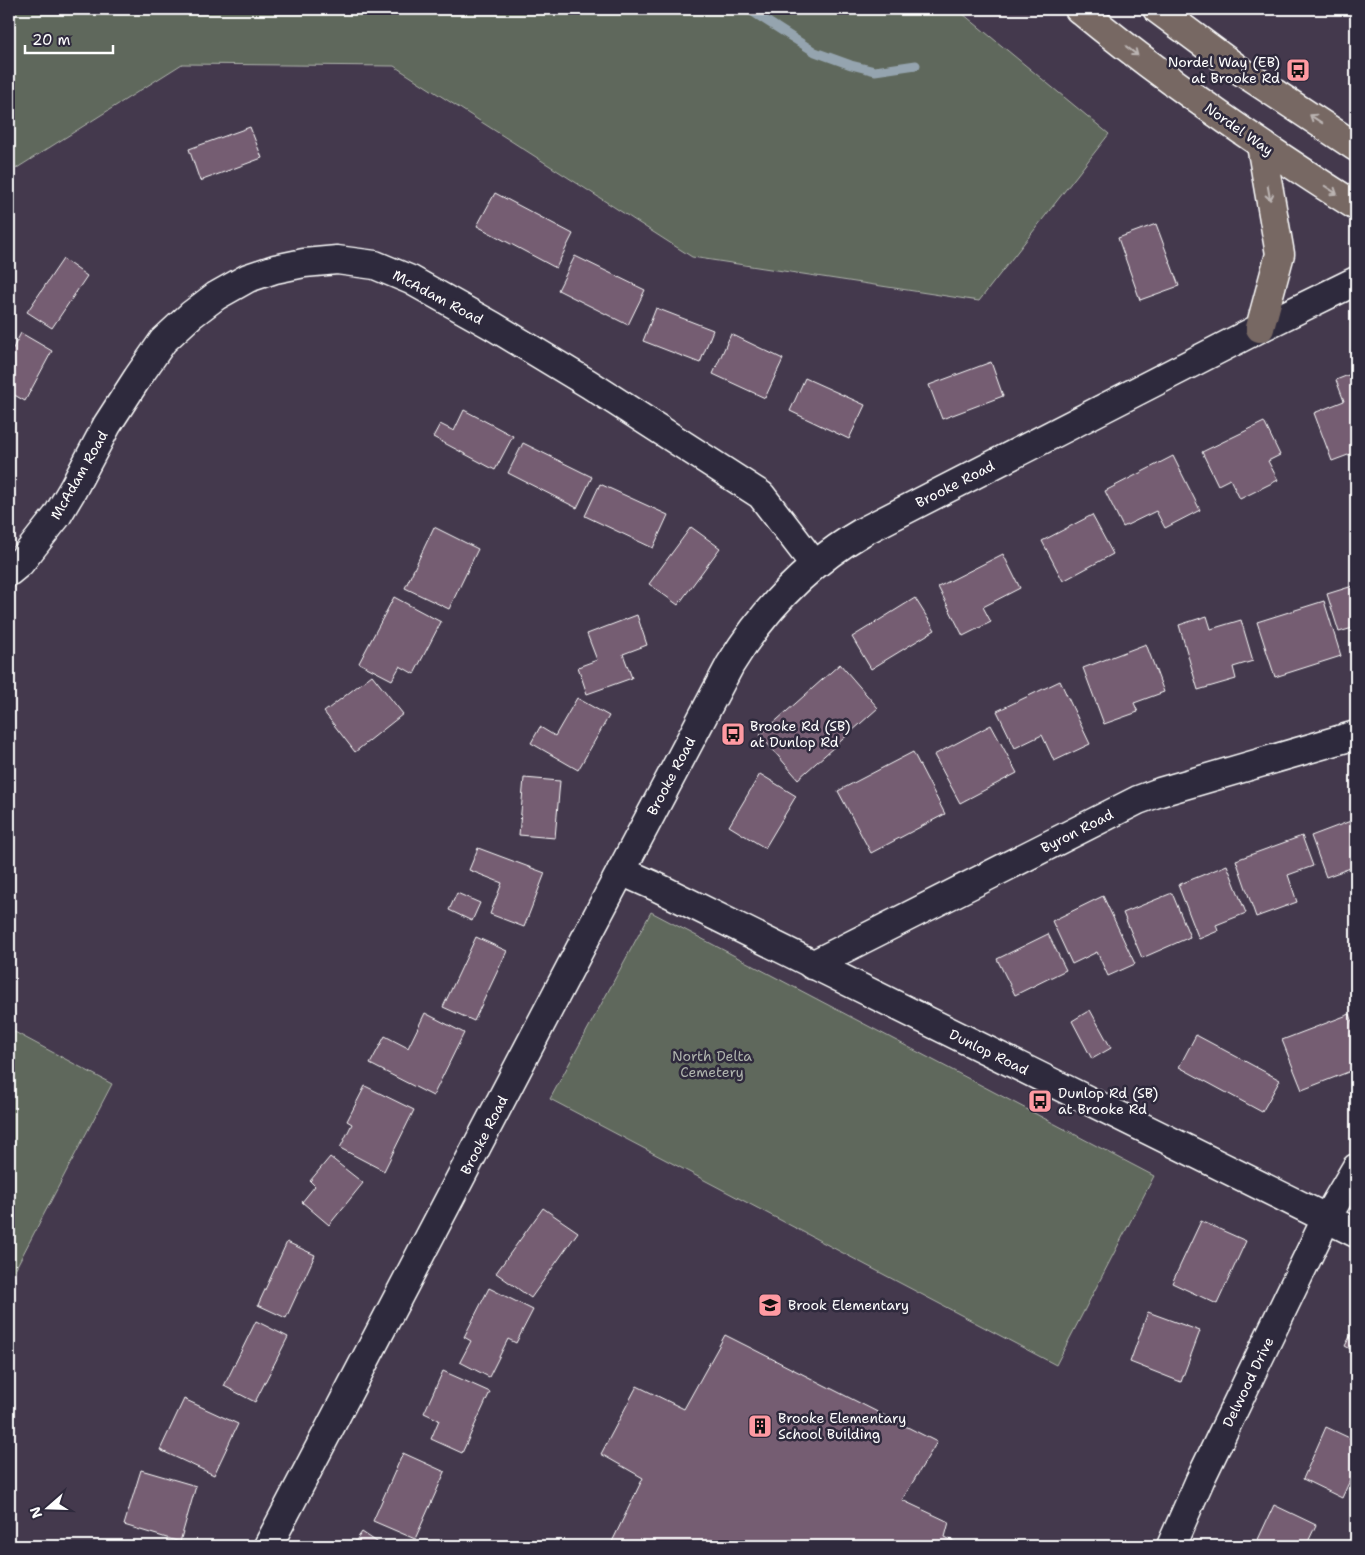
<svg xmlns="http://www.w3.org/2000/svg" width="1365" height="1555" font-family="'Shantell Sans',sans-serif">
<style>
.green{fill:#5f685b;stroke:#afb4ad}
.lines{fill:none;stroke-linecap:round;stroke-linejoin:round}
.stream{stroke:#95a4af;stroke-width:9}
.building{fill:#745d72;stroke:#fff}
.minor-casing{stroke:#fff;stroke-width:31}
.major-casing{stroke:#fff;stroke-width:31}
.minor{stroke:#2f2a3d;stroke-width:28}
.major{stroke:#776864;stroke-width:28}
.oneway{stroke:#bbb4b2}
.labels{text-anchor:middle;stroke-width:5;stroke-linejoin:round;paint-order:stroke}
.poi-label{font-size:14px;fill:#fff;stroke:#2f2a3d;text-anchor:start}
.street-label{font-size:14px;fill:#fff;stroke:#2f2a3d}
.park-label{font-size:14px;fill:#afb4ad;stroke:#2f2a3d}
</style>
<rect width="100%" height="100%" fill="#44394d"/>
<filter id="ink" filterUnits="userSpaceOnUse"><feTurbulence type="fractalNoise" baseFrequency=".02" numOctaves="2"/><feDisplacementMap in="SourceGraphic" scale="10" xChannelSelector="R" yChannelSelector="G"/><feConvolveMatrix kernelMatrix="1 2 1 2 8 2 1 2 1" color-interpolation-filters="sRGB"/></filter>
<g filter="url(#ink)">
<g class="green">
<path d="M 9,9 L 957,9 L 1109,134 L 979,301 L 692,257 L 394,66 L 182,64 L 9,173 Z"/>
<path d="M 651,912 L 1154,1176 L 1056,1365 L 550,1099 Z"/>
<path d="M 9,1029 L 112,1084 L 9,1281 Z"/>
</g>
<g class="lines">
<path class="stream" d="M 748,9 L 815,52 L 851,65 L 875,71 L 916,65"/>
</g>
<g class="building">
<path d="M 250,127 L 262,158 L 200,181 L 189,149 Z"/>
<path d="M 495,193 L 573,234 L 556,268 L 477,226 Z"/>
<path d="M 1156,224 L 1179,286 L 1140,300 L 1118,238 Z"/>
<path d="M 575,256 L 645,290 L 628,325 L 558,290 Z"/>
<path d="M 63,259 L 87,276 L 52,328 L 27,312 Z"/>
<path d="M 656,308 L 713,330 L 700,363 L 643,341 Z"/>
<path d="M 21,333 L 52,351 L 25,401 L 9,392 L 9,356 Z"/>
<path d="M 731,334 L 783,359 L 765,398 L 713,374 Z"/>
<path d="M 991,362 L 1003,396 L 942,419 L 929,385 Z"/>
<path d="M 1356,372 L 1356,452 L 1332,461 L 1314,413 L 1344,401 L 1336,380 Z"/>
<path d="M 805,378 L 865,405 L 849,439 L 790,411 Z"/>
<path d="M 464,410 L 513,436 L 495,470 L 433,437 L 440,424 L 454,431 Z"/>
<path d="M 1264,422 L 1280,455 L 1268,461 L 1278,480 L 1240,499 L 1230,479 L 1218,485 L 1202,452 Z"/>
<path d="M 523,443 L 592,477 L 577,508 L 508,473 Z"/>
<path d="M 1173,456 L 1200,510 L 1165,528 L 1156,511 L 1123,527 L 1105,491 Z"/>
<path d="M 600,484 L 668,515 L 653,548 L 585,516 Z"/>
<path d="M 1092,515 L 1113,554 L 1063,581 L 1042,541 Z"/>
<path d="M 434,527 L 478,549 L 449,609 L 405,588 Z"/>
<path d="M 691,527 L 720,548 L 678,605 L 649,584 Z"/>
<path d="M 1356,541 L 1356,556 L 1352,542 Z"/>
<path d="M 1003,554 L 1020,588 L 983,607 L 991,622 L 963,636 L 938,587 Z"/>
<path d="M 1356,585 L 1356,627 L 1339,632 L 1327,594 Z"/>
<path d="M 394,597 L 441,622 L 414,674 L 400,666 L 392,680 L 359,663 Z"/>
<path d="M 915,598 L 935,630 L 871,669 L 852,637 Z"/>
<path d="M 1324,601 L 1341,656 L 1275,677 L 1257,622 Z"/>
<path d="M 637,615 L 647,645 L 623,654 L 632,678 L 587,694 L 578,667 L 597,660 L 587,634 Z"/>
<path d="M 1207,616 L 1211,629 L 1241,620 L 1253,661 L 1233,667 L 1236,679 L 1198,690 L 1179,625 Z"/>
<path d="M 1146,644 L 1164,692 L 1134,703 L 1138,712 L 1104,724 L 1083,668 Z"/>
<path d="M 840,664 L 878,708 L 798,779 L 760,735 Z"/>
<path d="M 372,675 L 403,714 L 355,752 L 324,712 Z"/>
<path d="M 1060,681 L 1090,744 L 1054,761 L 1042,735 L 1015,748 L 997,711 Z"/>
<path d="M 9,685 L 13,686 L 9,704 Z"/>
<path d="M 577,698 L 609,716 L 578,770 L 531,743 L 540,727 L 555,736 Z"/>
<path d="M 991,725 L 1017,773 L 960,803 L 934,755 Z"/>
<path d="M 913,752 L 945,814 L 871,853 L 838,791 Z"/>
<path d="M 760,774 L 796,796 L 765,848 L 729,826 Z"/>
<path d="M 524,778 L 560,781 L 555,838 L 519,835 Z"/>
<path d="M 1356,819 L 1356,866 L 1326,877 L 1311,836 Z"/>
<path d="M 1302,836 L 1313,866 L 1288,875 L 1297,902 L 1256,917 L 1236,860 Z"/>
<path d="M 478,848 L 545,873 L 524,927 L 490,914 L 502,883 L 469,870 Z"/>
<path d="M 1227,865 L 1246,913 L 1216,925 L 1218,931 L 1199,939 L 1178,885 Z"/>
<path d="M 457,893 L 480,903 L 472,921 L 449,910 Z"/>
<path d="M 1172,893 L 1190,937 L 1142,958 L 1123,913 Z"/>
<path d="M 1103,896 L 1135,964 L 1108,976 L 1097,952 L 1072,964 L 1052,921 Z"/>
<path d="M 1048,934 L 1066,970 L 1015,995 L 997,959 Z"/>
<path d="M 476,937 L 507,951 L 474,1021 L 443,1007 Z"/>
<path d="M 1090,1010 L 1111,1048 L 1092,1059 L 1072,1021 Z"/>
<path d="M 425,1013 L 464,1033 L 433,1096 L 370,1064 L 385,1036 L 408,1048 Z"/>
<path d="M 1350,1014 L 1356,1032 L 1356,1069 L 1302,1090 L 1282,1040 Z"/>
<path d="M 1196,1035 L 1280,1080 L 1262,1112 L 1179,1067 Z"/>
<path d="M 365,1086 L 414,1110 L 384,1171 L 340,1148 L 352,1124 L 347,1121 Z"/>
<path d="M 330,1157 L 363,1183 L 329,1225 L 302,1202 L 315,1186 L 310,1181 Z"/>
<path d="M 543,1208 L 578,1232 L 531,1298 L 496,1273 Z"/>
<path d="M 1201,1221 L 1246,1241 L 1217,1304 L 1172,1283 Z"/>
<path d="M 287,1242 L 315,1255 L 286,1318 L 258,1305 Z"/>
<path d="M 489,1288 L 533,1310 L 516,1343 L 508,1339 L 489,1377 L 460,1362 L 471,1341 L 464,1337 Z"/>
<path d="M 1148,1312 L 1200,1331 L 1181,1382 L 1130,1362 Z"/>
<path d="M 256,1321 L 288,1337 L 255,1402 L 224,1386 Z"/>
<path d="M 1356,1325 L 1356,1352 L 1345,1346 Z"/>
<path d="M 725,1335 L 937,1442 L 902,1500 L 949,1522 L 945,1537 L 963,1546 L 610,1546 L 643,1478 L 601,1454 L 637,1386 L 684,1409 Z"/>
<path d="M 443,1371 L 490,1392 L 462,1453 L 431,1439 L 439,1420 L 424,1413 Z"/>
<path d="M 184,1399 L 238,1424 L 214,1475 L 160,1450 Z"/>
<path d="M 1326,1427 L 1356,1441 L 1356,1467 L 1342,1498 L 1303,1479 Z"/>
<path d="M 403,1453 L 445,1472 L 415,1539 L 373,1521 Z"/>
<path d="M 141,1470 L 196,1486 L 180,1542 L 124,1525 Z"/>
<path d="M 1274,1505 L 1316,1525 L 1306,1546 L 1255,1546 Z"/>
<path d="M 362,1532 L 383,1546 L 352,1546 Z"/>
<path d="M 111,1542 L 121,1546 L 109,1546 Z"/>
</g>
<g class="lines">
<g class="minor-casing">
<g id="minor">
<path d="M 9,572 L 20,563 L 57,516 L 73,489 L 107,425 L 138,377 L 163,341 L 191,315 L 216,296 L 248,278 L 275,269 L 304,263 L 337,260 L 375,265 L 411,280 L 493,326 L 589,384 L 761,495 L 814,564"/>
<path d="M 621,871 L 657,887 L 1356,1233"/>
<path d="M 812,965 L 1138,800 L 1160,792 L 1356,735"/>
<path d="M 268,1546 L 592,926 L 730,665 C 764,609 807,564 864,531 L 1260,328 L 1356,281"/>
<path d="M 1171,1546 L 1200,1480 L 1326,1219 L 1356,1168"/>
</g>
</g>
<g class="major-casing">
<g id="major">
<path d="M 1079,9 C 1166,81 1260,145 1356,206"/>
<path d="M 1157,9 L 1238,69 L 1356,147"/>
<path d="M 1260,328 L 1280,254 L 1261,145"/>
</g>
</g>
<use href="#minor" class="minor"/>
<use href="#major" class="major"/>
</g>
<defs><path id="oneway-shaft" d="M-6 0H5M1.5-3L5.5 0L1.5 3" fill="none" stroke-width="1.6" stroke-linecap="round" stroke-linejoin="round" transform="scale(1.25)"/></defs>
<g class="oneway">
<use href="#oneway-shaft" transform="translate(1132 51) rotate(38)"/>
<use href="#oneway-shaft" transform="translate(1316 119) rotate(-147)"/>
<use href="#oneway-shaft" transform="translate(1331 190) rotate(33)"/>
<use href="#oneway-shaft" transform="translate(1269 193) rotate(80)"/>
</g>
</g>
<defs>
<g id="bus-square" transform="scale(1.25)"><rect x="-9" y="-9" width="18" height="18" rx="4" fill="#ff9aa2" stroke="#2f2a3d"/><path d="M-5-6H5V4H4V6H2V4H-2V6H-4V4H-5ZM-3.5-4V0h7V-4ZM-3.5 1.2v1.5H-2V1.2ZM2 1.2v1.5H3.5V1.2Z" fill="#111"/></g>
<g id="school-square" transform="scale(1.25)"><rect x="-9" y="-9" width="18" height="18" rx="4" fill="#ff9aa2" stroke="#2f2a3d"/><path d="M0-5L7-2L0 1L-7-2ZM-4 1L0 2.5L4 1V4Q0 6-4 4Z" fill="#111"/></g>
<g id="building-square" transform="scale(1.25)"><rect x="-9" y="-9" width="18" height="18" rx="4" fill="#ff9aa2" stroke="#2f2a3d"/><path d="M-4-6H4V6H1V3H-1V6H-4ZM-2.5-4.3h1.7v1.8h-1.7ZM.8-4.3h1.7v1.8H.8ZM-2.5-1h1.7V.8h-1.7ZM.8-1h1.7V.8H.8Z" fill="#111"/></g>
</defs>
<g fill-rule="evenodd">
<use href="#bus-square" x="1298" y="70"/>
<use href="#bus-square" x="733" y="734"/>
<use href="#bus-square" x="1040" y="1101"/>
<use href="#school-square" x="770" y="1305"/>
<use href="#building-square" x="760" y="1426"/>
</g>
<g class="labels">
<g class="poi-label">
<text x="1280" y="67" text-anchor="end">Nordel Way (EB)<tspan x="1280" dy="16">at Brooke Rd</tspan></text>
<text x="750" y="731">Brooke Rd (SB)<tspan x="750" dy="16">at Dunlop Rd</tspan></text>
<text x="1058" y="1098">Dunlop Rd (SB)<tspan x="1058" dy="16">at Brooke Rd</tspan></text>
<text x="788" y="1310">Brook Elementary</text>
<text x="778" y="1423">Brooke Elementary<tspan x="778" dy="16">School Building</tspan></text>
</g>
<g class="street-label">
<text transform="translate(1239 129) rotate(35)" y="5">Nordel Way</text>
<text transform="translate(438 297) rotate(28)" y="5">McAdam Road</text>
<text transform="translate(79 475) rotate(-60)" y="5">McAdam Road</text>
<text transform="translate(955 484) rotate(-27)" y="5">Brooke Road</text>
<text transform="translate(671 776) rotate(-62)" y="5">Brooke Road</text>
<text transform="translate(1077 831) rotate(-27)" y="5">Byron Road</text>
<text transform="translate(989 1052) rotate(26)" y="5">Dunlop Road</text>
<text transform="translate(484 1135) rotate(-63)" y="5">Brooke Road</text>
<text transform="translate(1248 1382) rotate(-64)" y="5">Delwood Drive</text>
</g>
<g class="park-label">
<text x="712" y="1061">North Delta<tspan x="712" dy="16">Cemetery</tspan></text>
</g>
</g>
<rect width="1365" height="1555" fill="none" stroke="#2f2a3d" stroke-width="30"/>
<rect x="15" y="15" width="1335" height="1525" fill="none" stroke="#fff" stroke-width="2" filter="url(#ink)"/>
<g transform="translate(48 1508) rotate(250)" stroke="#2f2a3d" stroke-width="4" paint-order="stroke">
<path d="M0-4L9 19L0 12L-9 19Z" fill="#ffffff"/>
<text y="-8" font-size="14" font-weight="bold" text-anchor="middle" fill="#ffffff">N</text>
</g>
<path d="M25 45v8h88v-8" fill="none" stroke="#ffffff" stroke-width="2.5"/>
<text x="32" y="45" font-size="15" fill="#ffffff" stroke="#2f2a3d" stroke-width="4" paint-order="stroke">20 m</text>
</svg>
